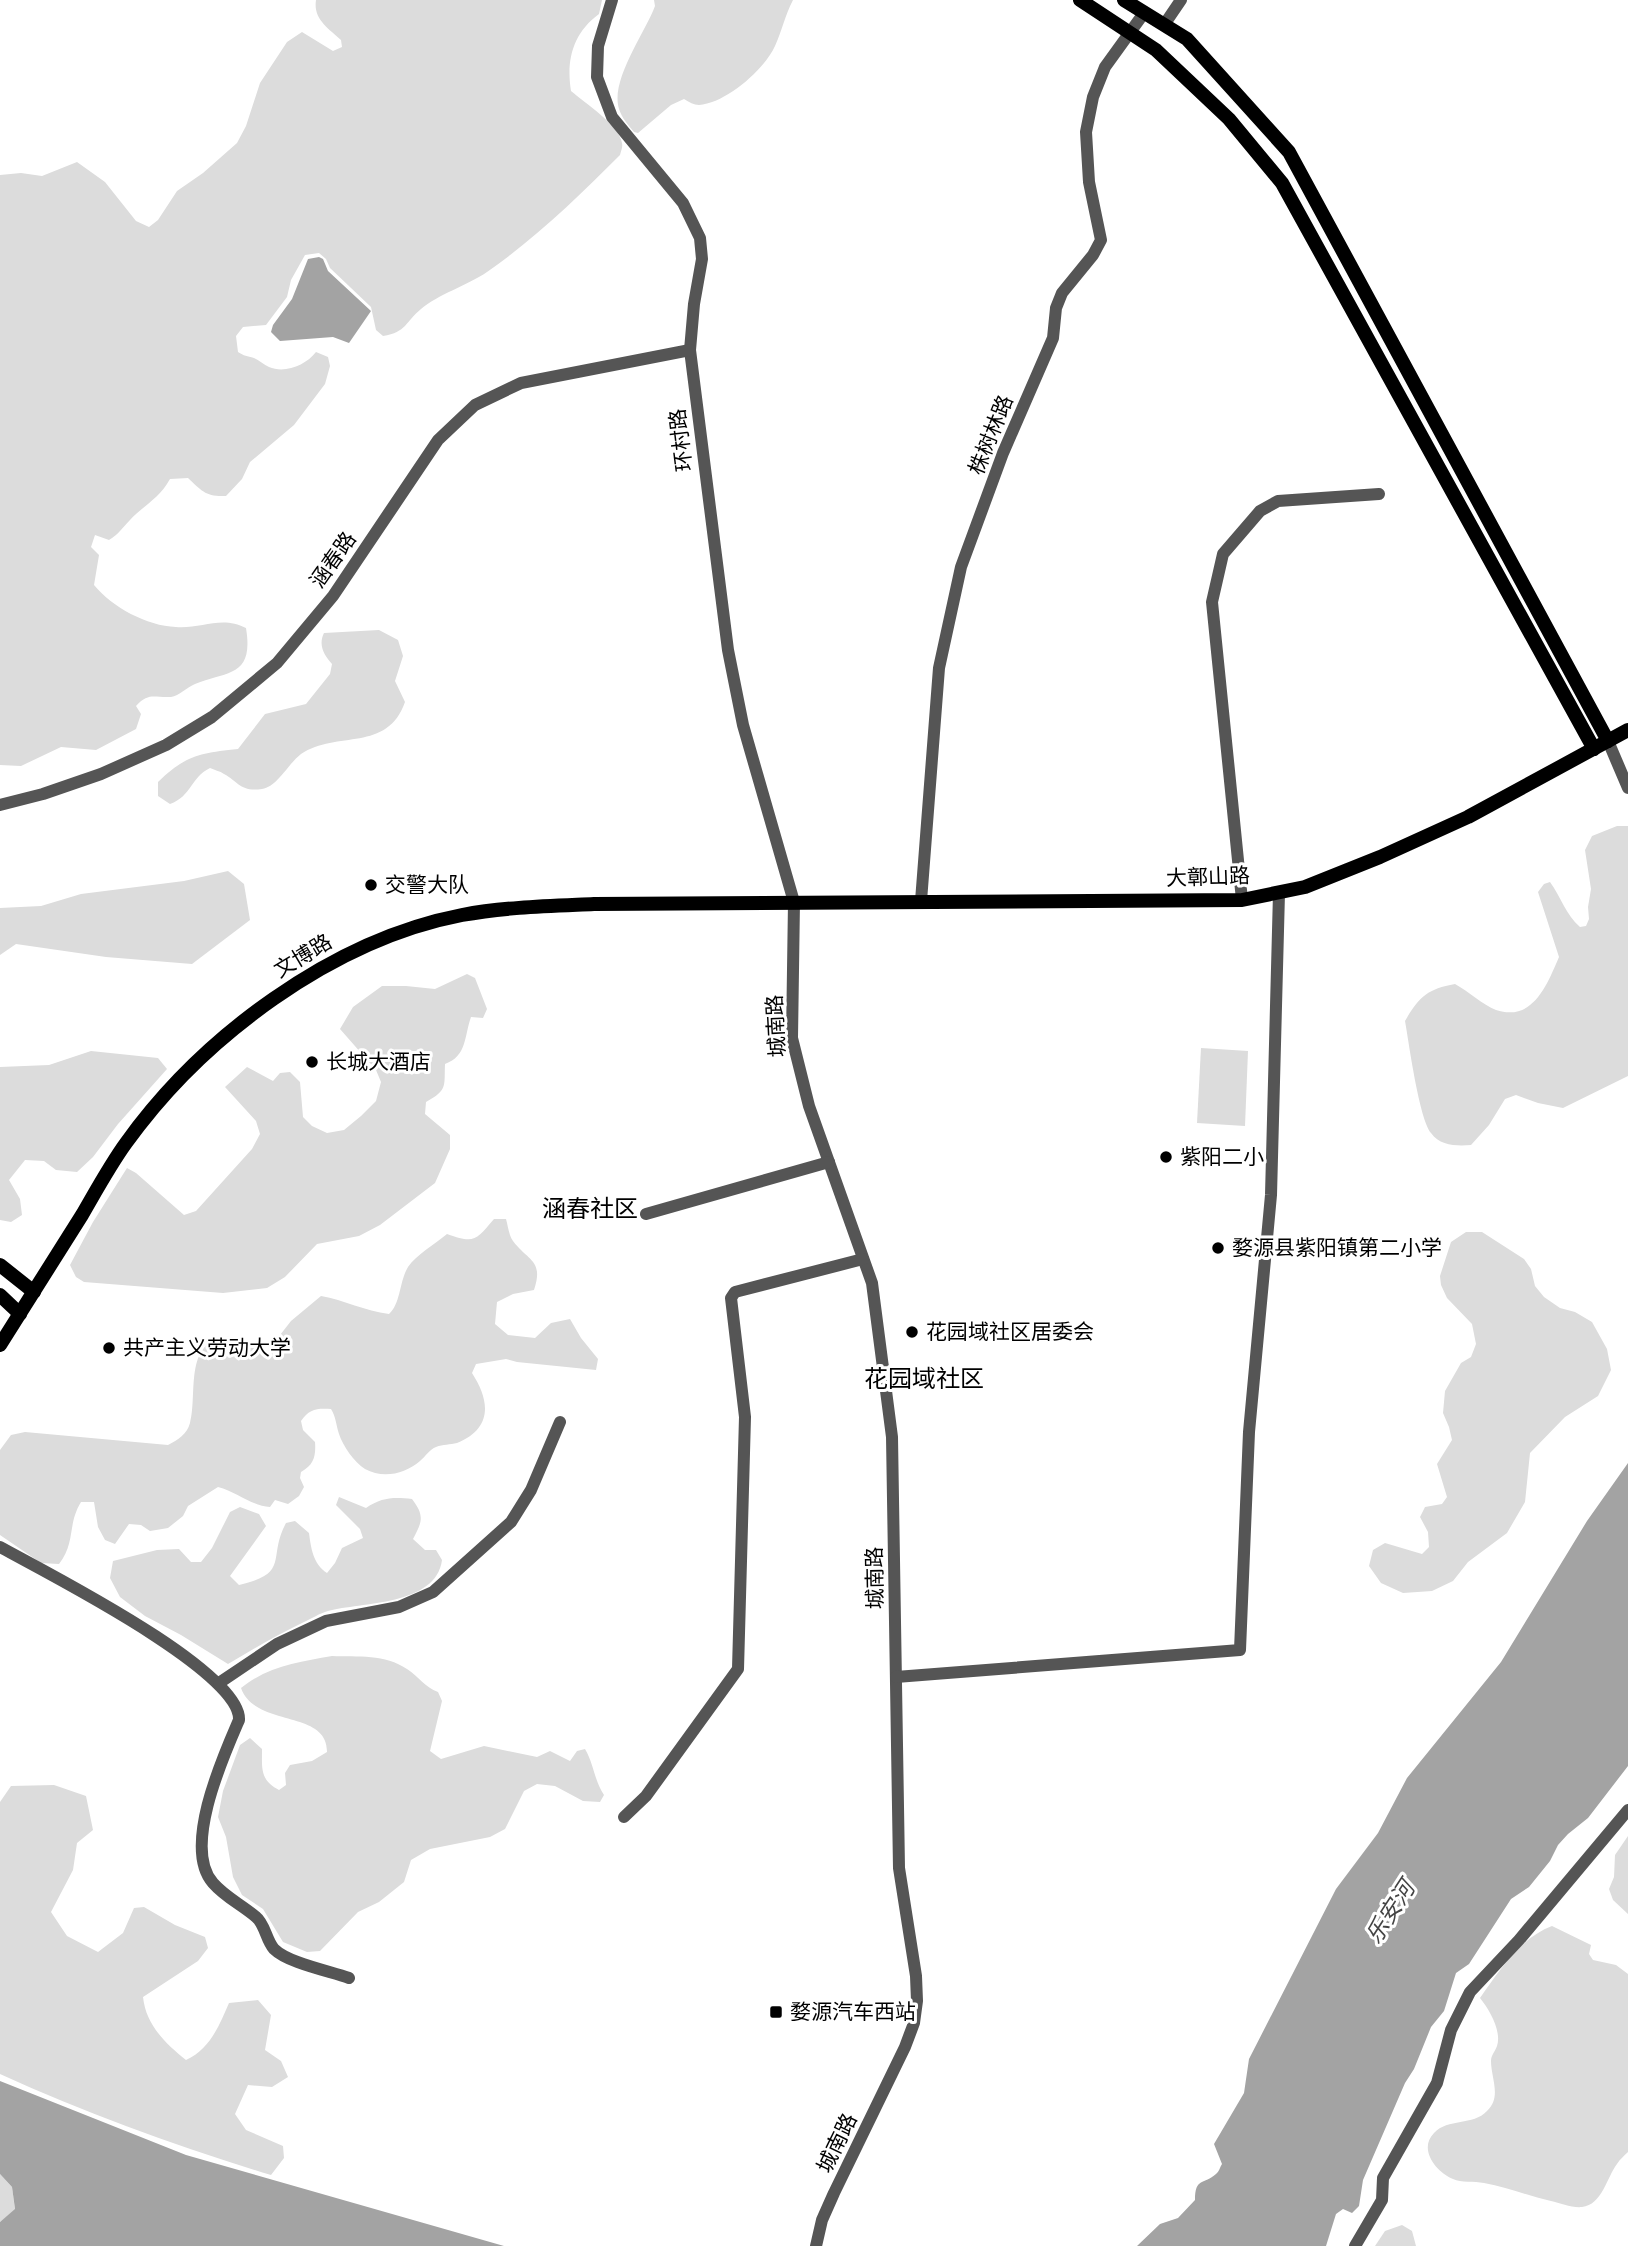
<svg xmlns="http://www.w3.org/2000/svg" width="1628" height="2246" font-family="Commissioner,'Noto Sans SC',sans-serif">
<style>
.green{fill:#dcdcdc}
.water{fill:#a3a3a3}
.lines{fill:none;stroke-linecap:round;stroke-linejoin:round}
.minor{stroke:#555;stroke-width:12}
.major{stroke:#000;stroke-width:14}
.poi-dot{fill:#000;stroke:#fff;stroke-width:2.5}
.labels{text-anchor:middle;stroke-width:6;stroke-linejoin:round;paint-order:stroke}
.street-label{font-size:21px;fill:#000;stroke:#fff}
.poi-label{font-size:21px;fill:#000;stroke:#fff;text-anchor:start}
.water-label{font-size:23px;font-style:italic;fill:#444;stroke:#fff}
.quarter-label{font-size:24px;fill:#000;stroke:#fff}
</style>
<rect width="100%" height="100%" fill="#fff"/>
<g class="green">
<path d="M 316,0 L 602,0 L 599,14 C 573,33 566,60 571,91 C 585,103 619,125 622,143 C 623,147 621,151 620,155 C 578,197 536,238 487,272 C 468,285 437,295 421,309 C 405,322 407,332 383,336 L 376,330 L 371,307 L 330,268 L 326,259 L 319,253 L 305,255 L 291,280 L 287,297 L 266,325 L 243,327 L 236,336 L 238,352 C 244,356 247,356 254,358 C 259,360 264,365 269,367 C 285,374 306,365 316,352 L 328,357 L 330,366 L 325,384 L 294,425 L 250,462 L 242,479 L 226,496 C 206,497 202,491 188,478 L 170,479 C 159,499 145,504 130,520 C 122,528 119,534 109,540 L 95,535 L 91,547 L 99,555 L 94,585 C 112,607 147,626 176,627 C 201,629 222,615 246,628 C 254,677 228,671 195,684 C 187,687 179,696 171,697 C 154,698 149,692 136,706 L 141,714 L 136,729 L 96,750 L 61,747 L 21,766 L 0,765 L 0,175 L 21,173 L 42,176 L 77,162 L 105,182 L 136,221 L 149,227 L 158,220 L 177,191 L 203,173 L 237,143 L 246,126 L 260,83 L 287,42 L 302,32 L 333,51 L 342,47 L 341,40 C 328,28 313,19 316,0 Z"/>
<path d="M 654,0 L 793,0 C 785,15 782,31 775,46 C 764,70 726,103 699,105 C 694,105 689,102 684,99 L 671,105 L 638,133 L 634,132 C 628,125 622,118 619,109 C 610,80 645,33 655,6 Z"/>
<path d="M 379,630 L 398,640 L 403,656 L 395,681 L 405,702 C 387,753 337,730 301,754 C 288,764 277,787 262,789 C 240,792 239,782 224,774 C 220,771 214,770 210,768 C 190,778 192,796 170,804 L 158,796 L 158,782 C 186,755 200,753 238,749 L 265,714 L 306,704 L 330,674 L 332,664 C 324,655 318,645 324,633 Z"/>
<path d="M 1617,826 L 1628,826 L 1628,1076 L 1563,1108 L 1538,1103 L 1516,1095 L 1505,1099 L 1489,1125 L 1471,1145 C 1457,1146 1440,1146 1431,1133 C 1419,1118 1409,1043 1405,1021 C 1419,997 1427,989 1455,984 C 1468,991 1483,1005 1496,1010 C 1533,1022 1547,985 1559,957 L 1538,892 L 1544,884 L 1550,882 C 1561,897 1566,915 1580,927 L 1586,926 L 1589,919 L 1588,907 L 1591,889 L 1585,850 L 1592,836 Z"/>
<path d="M 228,871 L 244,884 L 250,920 L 192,964 L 106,957 L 16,944 L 0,955 L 0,908 L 41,906 L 81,894 L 184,881 Z"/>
<path d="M 467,974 L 475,978 L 487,1009 L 483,1018 L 471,1017 C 464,1037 467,1056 445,1064 C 444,1086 448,1090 426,1102 L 425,1114 L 450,1135 L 450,1149 L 435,1183 L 380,1225 L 359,1236 L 317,1244 L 285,1277 L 267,1288 L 223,1293 L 84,1282 L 76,1277 L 70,1265 L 93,1222 L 127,1168 L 136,1173 L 184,1215 L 196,1211 L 252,1149 L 260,1134 L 256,1121 L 225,1087 L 247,1067 L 273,1081 L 280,1073 L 290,1072 L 300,1082 L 303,1117 L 312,1126 L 327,1133 L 344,1130 L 361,1116 L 376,1101 L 381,1082 L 376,1070 L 340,1029 L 353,1007 L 382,986 L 406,986 L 435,989 Z"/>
<path d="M 1201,1048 L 1248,1051 L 1245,1126 L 1197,1123 Z"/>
<path d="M 91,1051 L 158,1058 L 167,1069 L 118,1124 L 93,1157 L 77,1172 L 56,1170 L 44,1161 L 25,1160 L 9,1180 L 20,1199 L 22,1215 L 11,1222 L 0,1220 L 0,1067 L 49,1065 Z"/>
<path d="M 494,1219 L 506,1219 C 508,1226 509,1236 513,1241 C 528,1261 544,1260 534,1290 L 513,1294 L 497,1302 L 495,1324 L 508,1335 L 535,1338 L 551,1323 L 570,1319 L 581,1338 L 598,1359 L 596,1370 L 517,1362 L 506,1359 L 476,1364 L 472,1373 C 490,1401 493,1428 457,1443 C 450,1445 443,1444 436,1447 C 430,1449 425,1457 420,1461 C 405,1474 383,1479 365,1469 C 354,1462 343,1446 339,1434 C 336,1425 336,1417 331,1409 C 317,1408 309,1409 301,1421 L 303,1430 L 315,1442 C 316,1456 314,1465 301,1472 L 300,1478 L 304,1487 L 299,1496 L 288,1504 L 275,1500 L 270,1507 C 252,1506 237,1492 218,1487 L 188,1506 L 183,1516 L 168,1528 L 150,1531 L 141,1525 L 129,1524 L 115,1544 L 105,1540 L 98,1527 L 94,1502 L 81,1502 C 67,1525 76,1542 59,1564 L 41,1563 L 0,1535 L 0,1450 L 11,1435 L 25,1432 L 168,1445 C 178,1440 187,1434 190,1423 C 198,1395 183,1341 227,1337 C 243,1335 252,1351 266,1353 L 291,1321 L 321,1296 C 344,1300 365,1311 389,1314 C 401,1303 399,1282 408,1267 C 416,1255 435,1244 447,1234 C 475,1244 476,1240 494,1219 Z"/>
<path d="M 1466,1232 L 1482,1232 L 1524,1259 L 1531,1269 L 1535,1286 L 1544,1297 L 1560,1308 L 1575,1312 L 1592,1322 L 1607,1349 L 1611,1370 L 1598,1396 L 1565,1417 L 1530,1453 L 1525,1502 L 1507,1533 L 1468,1562 L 1453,1581 L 1432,1591 L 1403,1593 L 1381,1583 L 1369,1566 L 1373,1550 L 1385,1543 L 1422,1554 L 1429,1547 L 1428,1532 L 1420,1517 L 1425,1507 L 1442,1504 L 1447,1497 L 1437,1464 L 1452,1440 L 1449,1427 L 1443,1413 L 1445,1391 L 1461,1363 L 1471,1357 L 1476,1344 L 1472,1324 L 1447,1298 L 1441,1285 L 1440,1276 L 1451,1242 Z"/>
<path d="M 339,1497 L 366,1508 C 382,1497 394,1497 412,1499 C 425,1516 422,1522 413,1539 L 425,1550 L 436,1550 L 442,1560 C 436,1606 361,1602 328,1611 C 320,1613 311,1619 304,1622 C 277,1635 253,1649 228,1664 L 181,1635 L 145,1616 L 120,1597 L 110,1578 L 113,1561 L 157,1550 L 179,1549 L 191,1562 L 201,1562 L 212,1548 L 230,1512 L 240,1507 L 259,1514 L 266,1526 L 230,1576 L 239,1585 C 291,1573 267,1558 286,1523 L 295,1521 L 309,1533 C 311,1548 313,1564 327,1573 L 335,1563 L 342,1548 L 363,1538 L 360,1529 L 336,1505 Z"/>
<path d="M 332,1656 C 358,1657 385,1654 407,1669 C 419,1677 425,1687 438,1692 L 442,1701 L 430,1751 L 441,1759 L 484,1746 L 537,1757 L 550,1751 L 570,1761 L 577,1751 L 585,1749 C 594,1764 594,1780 604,1795 L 600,1802 L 583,1801 L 555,1786 L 537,1784 L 524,1791 L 505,1829 L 490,1837 L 430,1849 L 411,1860 L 404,1882 L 379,1902 L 358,1912 L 320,1951 L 307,1952 L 283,1942 L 263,1909 L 242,1895 L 233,1877 L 226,1837 L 218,1817 L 223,1791 L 240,1745 L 250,1738 L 262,1749 C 262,1769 260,1780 279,1790 L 286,1785 L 285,1773 L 290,1765 L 312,1761 L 327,1752 C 328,1709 255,1728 241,1688 C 268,1666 299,1662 332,1656 Z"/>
<path d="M 54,1785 L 86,1796 L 93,1830 L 77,1843 L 73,1870 L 51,1912 L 67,1936 L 98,1952 L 123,1933 L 134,1908 L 144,1907 L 175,1925 L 205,1937 L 208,1948 L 198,1961 L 143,1997 C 146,2025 165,2043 186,2060 C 210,2049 219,2026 229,2003 L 258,2000 L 271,2015 L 265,2050 L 281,2061 L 288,2077 L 272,2087 L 248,2085 L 235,2114 L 246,2130 L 283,2146 L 284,2158 L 271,2175 C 179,2147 88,2114 0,2074 L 0,1802 L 11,1786 Z"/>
<path d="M 1628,1836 L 1628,1914 L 1613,1900 L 1609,1889 L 1614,1877 L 1615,1855 Z"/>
<path d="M 1552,1926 L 1591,1945 L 1589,1954 L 1593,1960 L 1616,1965 L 1628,1974 L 1628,2152 C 1624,2156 1620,2159 1617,2164 C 1607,2177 1602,2205 1582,2207 C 1572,2208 1560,2203 1551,2201 C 1528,2196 1507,2187 1484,2183 C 1474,2181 1461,2183 1453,2179 C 1436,2172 1418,2149 1434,2133 C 1448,2118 1473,2126 1487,2111 C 1502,2097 1491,2078 1491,2061 C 1491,2055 1495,2052 1497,2046 C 1502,2031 1489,2009 1480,1998 C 1499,1971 1520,1938 1552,1926 Z"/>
<path d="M 0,2174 L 12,2187 L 15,2210 L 0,2222 Z"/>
<path d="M 1402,2225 L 1412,2231 L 1416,2246 L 1375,2246 L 1385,2231 Z"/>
</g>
<g class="water">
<path d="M 319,257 L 323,259 L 328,271 L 371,311 L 349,343 L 333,337 L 280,341 L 271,332 L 273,325 L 292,299 L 308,259 Z"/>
<path d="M 1628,1463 L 1628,1766 L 1588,1818 L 1568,1834 L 1558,1845 L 1550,1861 L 1529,1887 L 1511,1899 L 1469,1964 L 1456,1973 L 1444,2011 L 1431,2027 L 1414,2069 L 1405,2083 L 1363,2180 L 1359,2206 L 1352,2213 L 1343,2209 L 1336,2214 L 1326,2246 L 1137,2246 L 1160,2224 L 1178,2218 L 1195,2200 C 1195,2177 1204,2185 1216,2174 C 1219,2172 1220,2167 1222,2164 L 1214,2144 L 1244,2093 L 1249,2059 L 1336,1889 L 1378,1833 L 1407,1778 L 1501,1662 L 1587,1521 Z"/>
<path d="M 0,2081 L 186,2155 L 504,2246 L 0,2246 L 0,2222 L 15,2209 L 12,2187 L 0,2174 Z"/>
</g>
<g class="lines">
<g class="minor">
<path d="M 612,0 L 598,46 L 597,77 L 612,117 L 683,203 L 700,238 L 702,259 L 694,304 L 690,350 L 728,650 L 743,725 L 794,902 L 792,1038 L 809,1106 L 872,1283 L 892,1437 L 899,1868 L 916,1976 L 917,2001 L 914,2023 L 905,2047 L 834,2193 L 822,2220 L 816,2246"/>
<path d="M 1164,25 L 1181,0"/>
<path d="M 1608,741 L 1628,788"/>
<path d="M 0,805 L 43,794 L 101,774 L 166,745 L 212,717 L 277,663 L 333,596 L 438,440 L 475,405 L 521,383 L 690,350"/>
<path d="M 1242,900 L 1212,602 L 1223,554 L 1260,511 L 1278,501 L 1379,494"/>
<path d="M 921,901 L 939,668 L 961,567 L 1003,453 L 1053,338 L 1056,308 L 1062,293 L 1093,255 L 1101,240 L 1089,182 L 1086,132 L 1093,97 L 1105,67 L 1144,13"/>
<path d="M 646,1214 L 829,1162"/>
<path d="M 0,1547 C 43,1571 242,1671 239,1720 C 223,1757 182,1848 213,1883 C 225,1897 242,1905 256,1917 C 265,1924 266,1940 274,1949 C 288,1963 329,1971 349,1978"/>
<path d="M 896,1677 L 1240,1650 L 1249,1432 L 1271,1195 L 1279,893"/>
<path d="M 219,1683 L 277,1644 L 326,1621 L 399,1607 L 433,1592 L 511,1522 L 531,1490 L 560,1422"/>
<path d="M 624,1817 L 646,1796 L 738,1669 L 745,1417 L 731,1298 L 735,1292 L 863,1259"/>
<path d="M 1355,2246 L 1382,2200 L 1383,2178 L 1437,2083 L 1451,2030 L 1470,1992 L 1519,1940 L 1628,1810"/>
</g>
<g class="major">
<path d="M 1080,0 L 1156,50 L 1229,119 L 1282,183 L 1594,749"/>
<path d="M 1124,0 L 1187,39 L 1289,152 L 1608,741"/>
<path d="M 0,1265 L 34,1292"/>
<path d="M 0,1295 L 20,1314"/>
<path d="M 0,1345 C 27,1302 55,1258 82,1215 C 96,1191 110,1165 126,1143 C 202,1037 332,940 462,915 C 505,907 550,906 594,904 L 1242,900 L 1305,887 L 1380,857 L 1468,817 L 1628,730"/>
</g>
</g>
<g class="poi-dot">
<circle cx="371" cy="885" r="7"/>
<circle cx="312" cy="1062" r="7"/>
<circle cx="1166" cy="1157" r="7"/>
<circle cx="1218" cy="1248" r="7"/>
<circle cx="912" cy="1332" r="7"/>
<circle cx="109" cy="1348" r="7"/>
<rect x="769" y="2005" width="14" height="14" rx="3.5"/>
</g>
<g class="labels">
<g class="street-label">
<text transform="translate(991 435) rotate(-68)" y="7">株树林路</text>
<text transform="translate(681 440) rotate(-97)" y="7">环村路</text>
<text transform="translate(333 560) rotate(-55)" y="7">涵春路</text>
<text transform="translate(1208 877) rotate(-2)" y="7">大鄣山路</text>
<text transform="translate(303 956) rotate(-31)" y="7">文博路</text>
<text transform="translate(776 1026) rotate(-93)" y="7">城南路</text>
<text transform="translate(875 1578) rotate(-91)" y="7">城南路</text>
<text transform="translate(837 2143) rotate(-64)" y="7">城南路</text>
</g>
<g class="poi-label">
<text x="385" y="892">交警大队</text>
<text x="326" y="1069">长城大酒店</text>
<text x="1180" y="1164">紫阳二小</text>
<text x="1232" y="1255">婺源县紫阳镇第二小学</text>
<text x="926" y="1339">花园域社区居委会</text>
<text x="123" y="1355">共产主义劳动大学</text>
<text x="790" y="2019">婺源汽车西站</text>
</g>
<g class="water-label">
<text transform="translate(1390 1912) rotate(-57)" y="8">乐安河</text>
</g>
<g class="quarter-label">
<text x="590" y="1217">涵春社区</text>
<text x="924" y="1387">花园域社区</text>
</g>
</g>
</svg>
